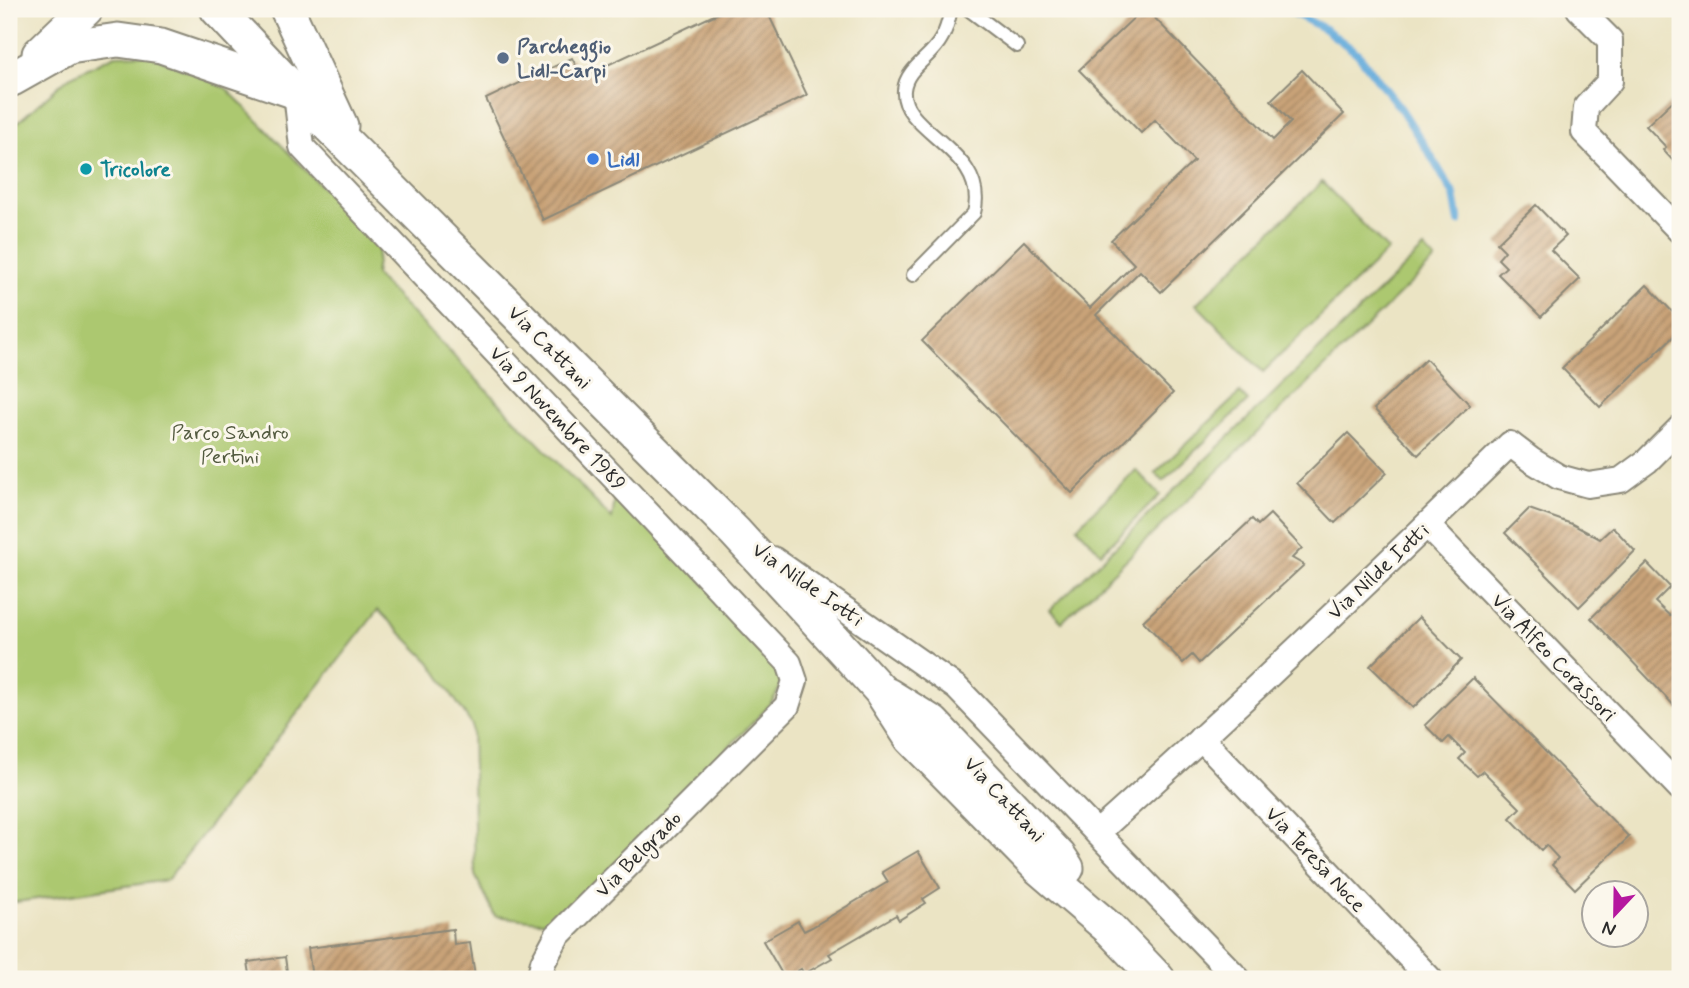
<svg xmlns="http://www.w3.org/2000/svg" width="1689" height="988" font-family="Mynerve,sans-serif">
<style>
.park{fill:#acc86f;stroke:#6c7a4d;stroke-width:2}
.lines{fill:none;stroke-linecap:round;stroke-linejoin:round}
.stream{stroke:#64abdb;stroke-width:8}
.building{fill:url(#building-hatch)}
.lane-casing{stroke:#8b8878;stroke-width:16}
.street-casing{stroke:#8b8878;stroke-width:28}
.secondary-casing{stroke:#8b8878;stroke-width:37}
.lane{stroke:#fff;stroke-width:12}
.street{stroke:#fff;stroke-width:24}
.secondary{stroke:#fff;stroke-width:33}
.service-dot{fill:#5c6f8a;stroke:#fbf7ec;stroke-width:2.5}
.shop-dot{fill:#3f7fe0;stroke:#fbf7ec;stroke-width:2.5}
.culture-dot{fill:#0f9aa8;stroke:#fbf7ec;stroke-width:2.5}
.labels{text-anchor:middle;stroke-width:6;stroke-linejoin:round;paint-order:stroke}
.service-label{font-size:21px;font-weight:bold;fill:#4e5e75;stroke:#fbf7ec;text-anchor:start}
.shop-label{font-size:21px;font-weight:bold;fill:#366cbe;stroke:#fbf7ec;text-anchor:start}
.culture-label{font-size:21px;font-weight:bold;fill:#0d838f;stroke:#fbf7ec;text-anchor:start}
.street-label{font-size:21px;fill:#2b2b2b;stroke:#fbf7ec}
.park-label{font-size:21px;fill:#525a3f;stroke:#fbf7ec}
</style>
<defs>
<pattern id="building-hatch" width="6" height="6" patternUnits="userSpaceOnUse" patternTransform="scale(1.75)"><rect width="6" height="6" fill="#c9a378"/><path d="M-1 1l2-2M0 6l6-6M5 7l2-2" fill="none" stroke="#a38563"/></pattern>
</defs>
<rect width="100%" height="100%" fill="#fbf7ec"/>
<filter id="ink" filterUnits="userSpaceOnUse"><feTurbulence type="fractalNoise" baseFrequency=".0143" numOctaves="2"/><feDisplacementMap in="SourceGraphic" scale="14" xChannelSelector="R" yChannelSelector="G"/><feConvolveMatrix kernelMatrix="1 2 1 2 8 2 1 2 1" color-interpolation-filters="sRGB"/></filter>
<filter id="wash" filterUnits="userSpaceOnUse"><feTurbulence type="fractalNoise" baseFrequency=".00686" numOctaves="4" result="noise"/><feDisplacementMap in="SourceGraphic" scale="28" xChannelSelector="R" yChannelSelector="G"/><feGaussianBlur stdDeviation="1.57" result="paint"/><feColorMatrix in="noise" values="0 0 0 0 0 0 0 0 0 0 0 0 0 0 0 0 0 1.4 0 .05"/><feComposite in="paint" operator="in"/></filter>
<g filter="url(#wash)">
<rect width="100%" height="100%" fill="#ebe4c4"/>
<g class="park">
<path d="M 150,54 L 226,88 L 379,246 L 375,275 L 612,519 L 616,492 L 780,662 C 784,684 780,692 766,709 L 557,923 L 495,916 L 475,875 L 472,725 L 430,662 L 378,610 L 167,880 L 9,903 L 9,130 L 69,77 L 115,55 Z"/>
<path d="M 1322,182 L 1388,250 L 1263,372 L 1196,304 Z"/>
<path d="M 1424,248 L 1435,260 L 1062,622 L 1050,610 Z"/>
<path d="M 1240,393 L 1248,401 L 1163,481 L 1155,473 Z"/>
<path d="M 1136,470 L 1160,495 L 1101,553 L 1077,527 Z"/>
</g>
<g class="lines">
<path class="stream" d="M 1286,9 L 1325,29 L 1357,53 L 1401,109 L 1431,156 L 1454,195 L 1459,222"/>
</g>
<g id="blocks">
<g class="building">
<path d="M 727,9 L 766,9 L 807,95 L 543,220 L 486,99 L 572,58 L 582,77 Z"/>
<path d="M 1143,9 L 1146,9 L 1273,140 L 1291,122 L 1271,100 L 1302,70 L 1344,114 L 1161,292 L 1140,271 L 1096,315 L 1173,393 L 1072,493 L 922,341 L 1024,241 L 1090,308 L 1134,264 L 1111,240 L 1194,161 L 1155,120 L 1141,133 L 1079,70 Z"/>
<path d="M 1680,94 L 1680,164 L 1678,166 L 1663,150 L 1666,147 L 1646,126 Z"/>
<path d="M 1536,205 L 1566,236 L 1551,250 L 1580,279 L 1541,317 L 1498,274 L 1506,267 L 1498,259 L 1505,251 L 1497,243 Z"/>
<path d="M 1647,285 L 1680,320 L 1680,330 L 1600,407 L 1562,368 Z"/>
<path d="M 1426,359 L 1470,405 L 1418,455 L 1374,409 Z"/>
<path d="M 1348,433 L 1387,473 L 1335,523 L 1297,483 Z"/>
<path d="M 1529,509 L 1572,524 L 1600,539 L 1613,527 L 1635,551 L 1579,607 L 1505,533 Z"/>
<path d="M 1270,514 L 1302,548 L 1292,558 L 1304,565 L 1199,663 L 1192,655 L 1183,663 L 1143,621 L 1252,519 L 1258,525 Z"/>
<path d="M 1647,563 L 1670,587 L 1655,602 L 1670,616 L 1674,612 L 1680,618 L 1680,712 L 1591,618 Z"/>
<path d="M 1419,617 L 1461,660 L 1413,708 L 1370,666 Z"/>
<path d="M 1473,678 L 1629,837 L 1575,889 L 1552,865 L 1558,858 L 1546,845 L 1541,850 L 1510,818 L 1520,808 L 1483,771 L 1477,776 L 1459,759 L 1465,753 L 1449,737 L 1443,743 L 1425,725 Z"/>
<path d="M 918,851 L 940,888 L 923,899 L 926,903 L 899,920 L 896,915 L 829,954 L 832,958 L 804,974 L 801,969 L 785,979 L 763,941 L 798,921 L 804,931 L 812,927 L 888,882 L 882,872 Z"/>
<path d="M 453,929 L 454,945 L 470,943 L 475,976 L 451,979 L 312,979 L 308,948 Z"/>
<path d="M 285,957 L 288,979 L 238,979 L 238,976 L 250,974 L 248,962 Z"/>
</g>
</g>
</g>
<g filter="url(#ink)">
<use href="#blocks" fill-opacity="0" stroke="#8b8878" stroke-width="2"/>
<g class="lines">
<g class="lane-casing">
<g id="lane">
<path d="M 968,9 L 1017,46"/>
<path d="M 913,275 L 974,213 C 990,151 900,132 904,90 C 906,68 931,58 941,39 C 947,30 949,19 951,9"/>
</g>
</g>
<g class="street-casing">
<g id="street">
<path d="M 1579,9 L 1610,40 L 1610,81 L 1586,107 L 1584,132 L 1680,231"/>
<path d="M 296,93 L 302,147 L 789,663 L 795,681 L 787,706 L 557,936 L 543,962 L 539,979"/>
<path d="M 1427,525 L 1680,788"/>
<path d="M 773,559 L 957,688 L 1238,979"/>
<path d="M 1201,738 L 1430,979"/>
<path d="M 1097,833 C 1238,707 1375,576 1510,444 L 1531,460 L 1559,477 L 1588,485 L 1621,480 L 1647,461 L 1680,428"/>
</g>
</g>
<g class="secondary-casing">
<g id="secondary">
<path d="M 217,9 L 296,93 L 735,532 L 880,690 L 911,738 L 1040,869 L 1110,929 L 1158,979"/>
<path d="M 287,9 L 341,126"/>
<path d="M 39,54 L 86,9"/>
<path d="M 12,79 L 69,47 L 118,40 L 161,46 L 290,90"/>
<path d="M 888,695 L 933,723 L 1059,856 L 1067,868"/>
</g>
</g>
<use href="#lane" class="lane"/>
<use href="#street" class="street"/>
<use href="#secondary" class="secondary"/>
</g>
</g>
<circle class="service-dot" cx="503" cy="58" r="7"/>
<circle class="shop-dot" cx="593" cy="159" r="7"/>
<circle class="culture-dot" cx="86" cy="169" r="7"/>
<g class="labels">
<g class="service-label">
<text x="517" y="53">Parcheggio<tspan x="517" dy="24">Lidl-Carpi</tspan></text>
</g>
<g class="shop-label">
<text x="607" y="166">Lidl</text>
</g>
<g class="culture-label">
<text x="100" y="176">Tricolore</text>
</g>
<g class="street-label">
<text transform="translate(550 347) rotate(45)" y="7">Via Cattani</text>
<text transform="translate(558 418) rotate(47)" y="7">Via 9 Novembre 1989</text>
<text transform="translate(1378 571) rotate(-43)" y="7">Via Nilde Iotti</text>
<text transform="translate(808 584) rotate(35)" y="7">Via Nilde Iotti</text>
<text transform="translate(1554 657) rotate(46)" y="7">Via Alfeo Corassori</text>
<text transform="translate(1005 799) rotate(47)" y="7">Via Cattani</text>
<text transform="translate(638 854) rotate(-45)" y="7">Via Belgrado</text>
<text transform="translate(1316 859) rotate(47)" y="7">Via Teresa Noce</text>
</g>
<g class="park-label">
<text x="230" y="439">Parco Sandro<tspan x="230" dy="24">Pertini</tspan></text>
</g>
</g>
<rect width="1689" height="988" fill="none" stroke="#fbf7ec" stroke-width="35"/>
<g transform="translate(1615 914) rotate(202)"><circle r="33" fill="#fbf7ec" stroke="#a8a59f" stroke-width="2"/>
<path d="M0-5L12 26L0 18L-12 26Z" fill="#b5179e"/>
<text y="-10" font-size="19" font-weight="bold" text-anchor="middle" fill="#2b2b2b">N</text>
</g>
</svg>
